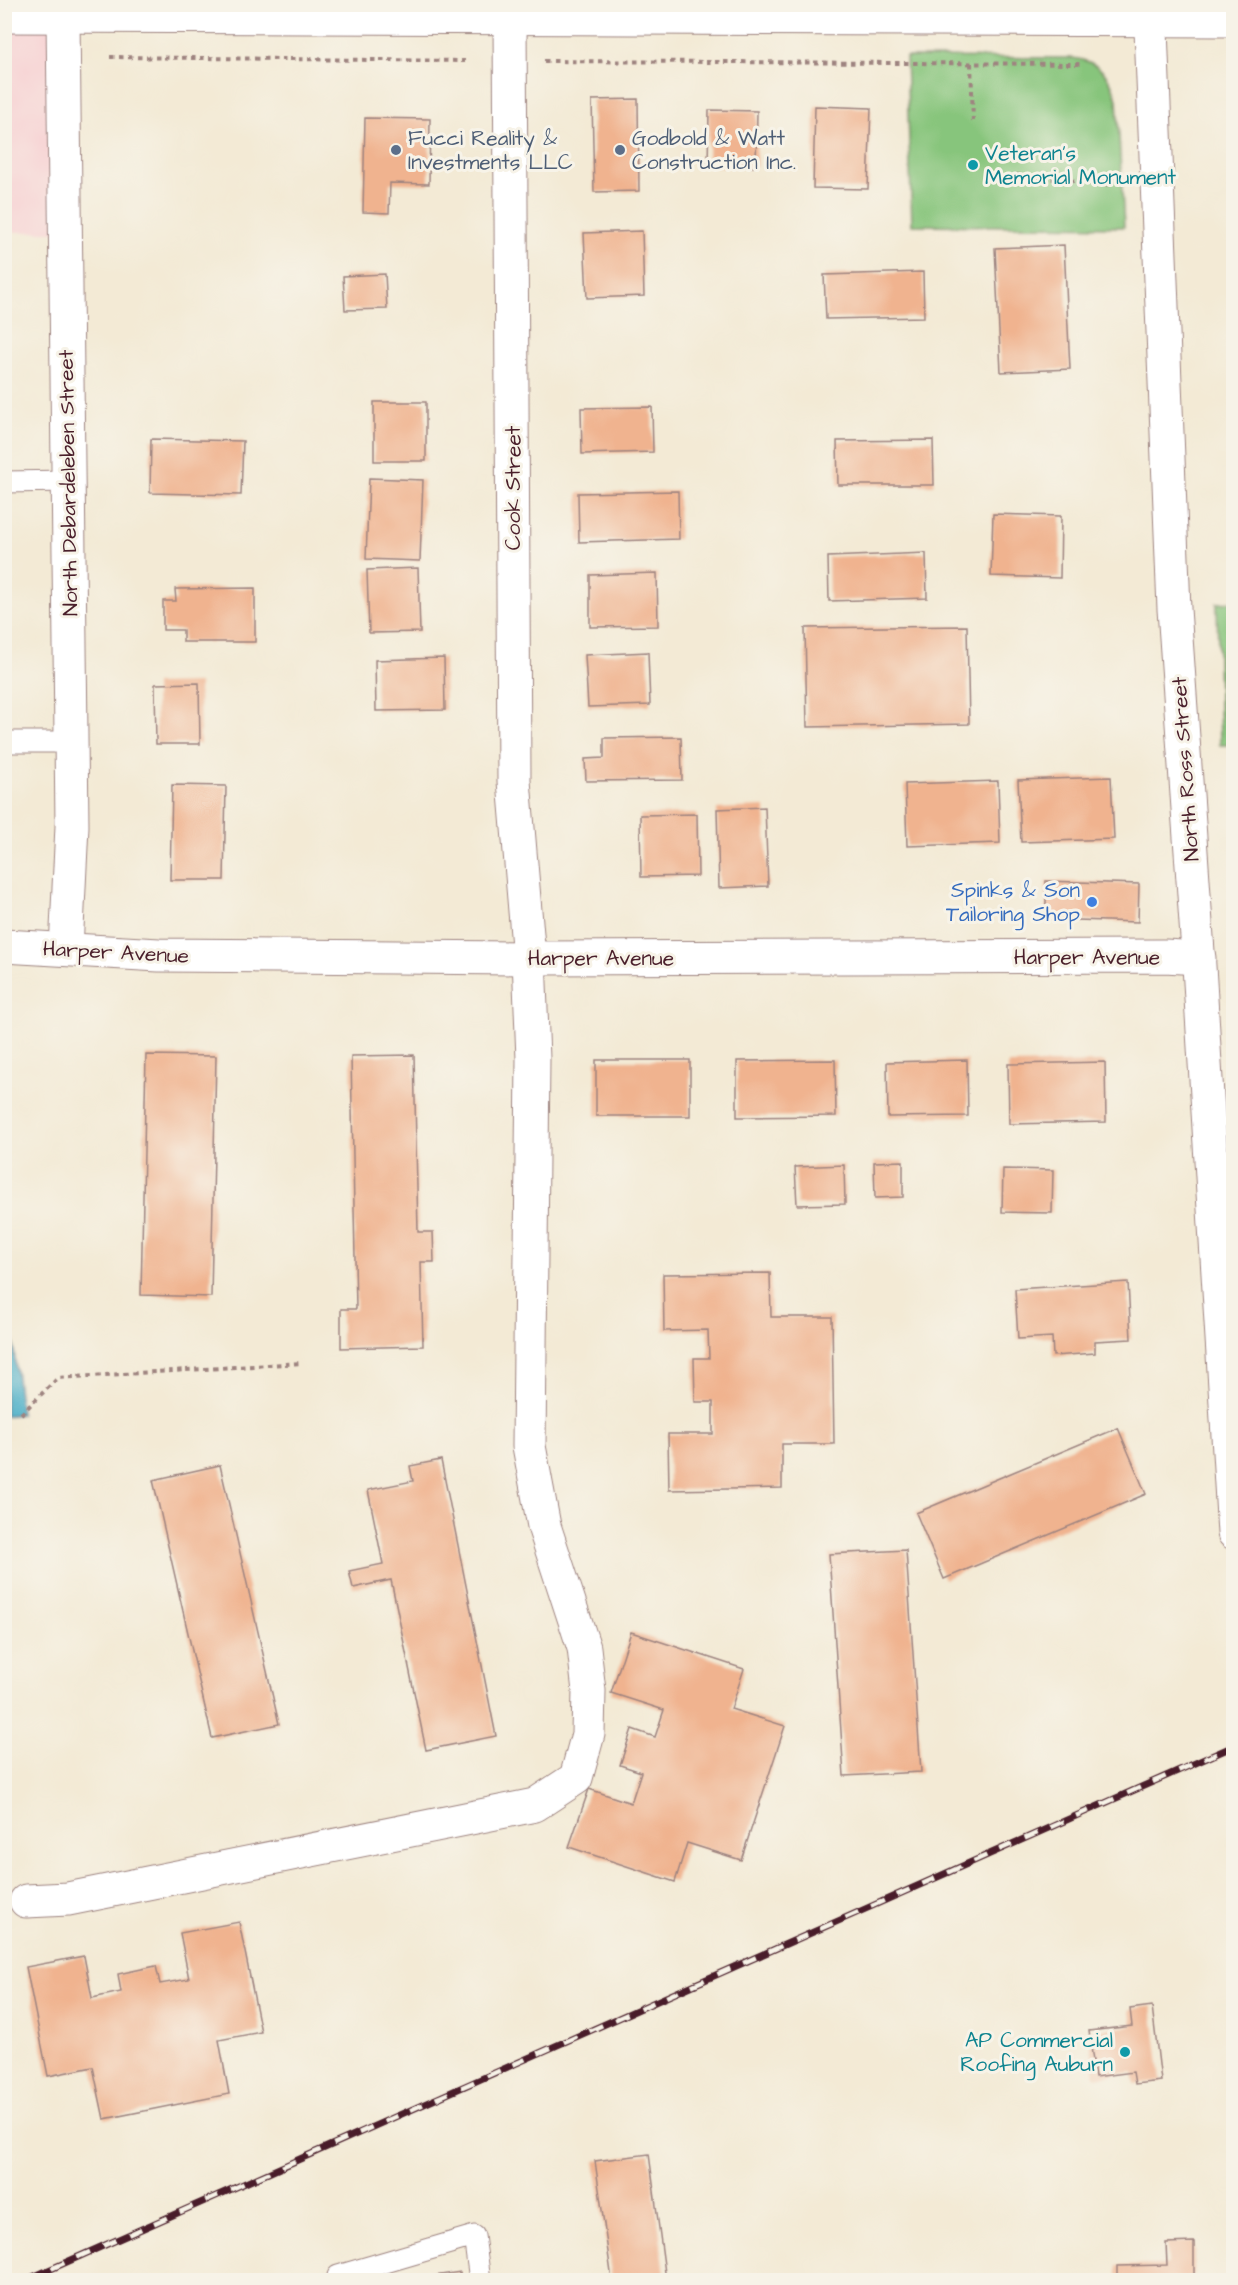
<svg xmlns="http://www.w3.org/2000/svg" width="1238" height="2285" font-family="'Architects Daughter',sans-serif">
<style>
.built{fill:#f7cfd2}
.green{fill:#87c57c;stroke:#687254;stroke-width:1.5}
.water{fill:#48aec7;stroke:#496679;stroke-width:1.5}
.building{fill:#f0b38f}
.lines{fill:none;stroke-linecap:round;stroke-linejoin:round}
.service-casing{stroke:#9e8480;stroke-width:23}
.minor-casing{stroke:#9e8480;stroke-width:35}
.tertiary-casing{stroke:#9e8480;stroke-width:35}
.path{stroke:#9e8480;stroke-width:4;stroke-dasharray:4.5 4.5;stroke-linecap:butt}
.service{stroke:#fff;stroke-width:21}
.minor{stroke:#fff;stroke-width:33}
.tertiary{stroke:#fff;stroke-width:33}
.rail-casing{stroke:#4a1f2b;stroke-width:7}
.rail{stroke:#f7f3e8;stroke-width:4.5;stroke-dasharray:14;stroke-linecap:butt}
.service-dot{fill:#5c6f8a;stroke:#f7f3e8;stroke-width:2}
.culture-dot{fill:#0f9aa8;stroke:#f7f3e8;stroke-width:2}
.shop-dot{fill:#3f7fe0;stroke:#f7f3e8;stroke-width:2}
.labels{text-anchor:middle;stroke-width:6;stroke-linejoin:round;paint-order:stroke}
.service-label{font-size:21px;fill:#4e5e75;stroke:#f7f3e8;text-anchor:start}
.culture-label{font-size:21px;fill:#0d838f;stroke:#f7f3e8;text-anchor:start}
.street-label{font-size:21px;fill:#4a1f2b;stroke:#f7f3e8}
.shop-label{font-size:21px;fill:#366cbe;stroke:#f7f3e8;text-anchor:end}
</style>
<rect width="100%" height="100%" fill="#f7f3e8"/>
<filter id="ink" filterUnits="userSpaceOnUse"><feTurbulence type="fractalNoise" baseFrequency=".0167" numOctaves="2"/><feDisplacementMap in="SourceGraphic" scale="12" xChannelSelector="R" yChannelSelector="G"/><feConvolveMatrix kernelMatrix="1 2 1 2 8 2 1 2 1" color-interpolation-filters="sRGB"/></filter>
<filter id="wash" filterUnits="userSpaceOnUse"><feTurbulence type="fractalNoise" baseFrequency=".008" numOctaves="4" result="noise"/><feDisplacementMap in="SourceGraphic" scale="24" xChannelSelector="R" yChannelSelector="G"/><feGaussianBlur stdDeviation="1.35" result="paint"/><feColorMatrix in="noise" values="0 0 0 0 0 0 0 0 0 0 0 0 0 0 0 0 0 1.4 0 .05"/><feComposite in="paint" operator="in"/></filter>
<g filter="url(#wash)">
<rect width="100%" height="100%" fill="#f3ead5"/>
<path class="built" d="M 4,5 L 55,16 L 65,232 L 5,232 Z"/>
<g class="green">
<path d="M 906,57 L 1073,58 C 1098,61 1111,75 1117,100 L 1124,227 L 912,225 Z"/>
<path d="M 1233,602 L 1233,745 L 1220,745 L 1217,603 Z"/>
</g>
<path class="water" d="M 13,1341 L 21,1414 L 5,1416 L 5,1342 Z"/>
<g id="blocks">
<g class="building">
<path d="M 638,99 L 639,191 L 594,192 L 592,100 Z"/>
<path d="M 815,106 L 871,108 L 868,189 L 813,188 Z"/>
<path d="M 709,110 L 757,111 L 756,167 L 708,166 Z"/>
<path d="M 365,118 L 430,119 L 429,184 L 390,183 L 389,213 L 363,212 Z"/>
<path d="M 642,231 L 644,296 L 587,298 L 584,233 Z"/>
<path d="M 1064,245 L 1070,369 L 1001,372 L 995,248 Z"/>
<path d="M 923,272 L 924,317 L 826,319 L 824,275 Z"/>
<path d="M 385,274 L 387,309 L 345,310 L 343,276 Z"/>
<rect x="374" y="402" width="52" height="59"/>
<path d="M 652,407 L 653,452 L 582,454 L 581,408 Z"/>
<path d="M 151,439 L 243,441 L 241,495 L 150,493 Z"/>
<path d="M 933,440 L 934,485 L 838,485 L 837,441 Z"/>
<path d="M 369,478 L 423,480 L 420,561 L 366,559 Z"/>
<path d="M 678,491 L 679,539 L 579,542 L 578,493 Z"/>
<path d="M 993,514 L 1061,516 L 1060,578 L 991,576 Z"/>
<path d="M 926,553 L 927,598 L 829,601 L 828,557 Z"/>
<path d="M 418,568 L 420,632 L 369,633 L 367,570 Z"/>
<path d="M 657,573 L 658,626 L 590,627 L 590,575 Z"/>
<path d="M 255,588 L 255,642 L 183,642 L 183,630 L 163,630 L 163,601 L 176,601 L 175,589 Z"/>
<path d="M 967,626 L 969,724 L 807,727 L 805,628 Z"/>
<path d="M 648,652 L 650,705 L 588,707 L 585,655 Z"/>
<path d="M 444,658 L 445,710 L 376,711 L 375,660 Z"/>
<path d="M 199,683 L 200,744 L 156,744 L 155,684 Z"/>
<path d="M 681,737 L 682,780 L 586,781 L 585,759 L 604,758 L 604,738 Z"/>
<path d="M 1111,777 L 1114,839 L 1021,842 L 1018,780 Z"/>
<path d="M 998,781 L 1000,843 L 907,846 L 905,784 Z"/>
<path d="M 172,785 L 226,786 L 224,880 L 170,880 Z"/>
<path d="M 765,807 L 768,886 L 719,888 L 717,809 Z"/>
<path d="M 697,814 L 698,876 L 641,877 L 640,815 Z"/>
<path d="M 1046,881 L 1139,884 L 1138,922 L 1046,919 Z"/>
<path d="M 146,1055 L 216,1056 L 211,1297 L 141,1295 Z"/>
<path d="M 414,1055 L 418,1232 L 433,1232 L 434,1262 L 421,1262 L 423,1346 L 341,1348 L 341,1309 L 356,1309 L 351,1056 Z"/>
<rect x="596" y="1060" width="94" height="56"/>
<path d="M 835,1060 L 836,1116 L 737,1117 L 737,1061 Z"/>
<path d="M 967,1060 L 968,1116 L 888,1117 L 887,1062 Z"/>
<path d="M 1105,1062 L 1106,1122 L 1009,1124 L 1008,1064 Z"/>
<path d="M 903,1161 L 903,1197 L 875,1198 L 874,1162 Z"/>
<path d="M 844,1165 L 845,1204 L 797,1205 L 795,1167 Z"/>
<path d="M 1003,1169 L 1053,1170 L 1052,1213 L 1002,1212 Z"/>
<path d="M 770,1273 L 771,1317 L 832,1317 L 834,1444 L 782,1444 L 782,1488 L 669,1490 L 668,1434 L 713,1434 L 713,1402 L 695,1402 L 694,1358 L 709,1358 L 708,1330 L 664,1331 L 663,1274 Z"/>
<path d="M 1128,1282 L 1131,1339 L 1095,1341 L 1095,1353 L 1053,1356 L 1052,1337 L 1018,1339 L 1015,1289 Z"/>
<path d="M 1118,1428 L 1146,1494 L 944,1579 L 916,1513 Z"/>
<path d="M 441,1460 L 496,1736 L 426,1750 L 391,1580 L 353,1588 L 349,1571 L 383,1564 L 368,1490 L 413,1481 L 410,1466 Z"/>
<path d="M 220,1465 L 279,1724 L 212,1738 L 153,1480 Z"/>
<path d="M 906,1550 L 921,1772 L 844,1776 L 829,1554 Z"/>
<path d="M 631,1632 L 744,1669 L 731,1709 L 785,1726 L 741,1860 L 687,1843 L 675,1882 L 569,1847 L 589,1789 L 631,1803 L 641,1772 L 620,1765 L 632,1729 L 655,1737 L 664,1710 L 611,1693 Z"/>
<path d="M 239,1922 L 261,2032 L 219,2040 L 229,2094 L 104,2119 L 93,2067 L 48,2076 L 26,1967 L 84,1956 L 92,1998 L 121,1992 L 118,1974 L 156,1966 L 160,1984 L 189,1979 L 180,1933 Z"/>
<path d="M 1152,2006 L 1161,2081 L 1135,2084 L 1133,2072 L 1095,2077 L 1089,2031 L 1132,2026 L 1130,2009 Z"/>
<path d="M 649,2154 L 666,2280 L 612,2280 L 595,2161 Z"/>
<path d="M 1194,2242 L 1194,2280 L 1117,2280 L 1117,2266 L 1167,2265 L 1166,2243 Z"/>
<path d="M 460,2272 L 461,2280 L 414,2280 L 414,2279 Z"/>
</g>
</g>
</g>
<g filter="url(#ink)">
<use href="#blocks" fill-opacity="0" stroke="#9e8480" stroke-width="1.5"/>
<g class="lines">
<g class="service-casing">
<g id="service">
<path d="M 4,482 L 69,481"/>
<path d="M 4,742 L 71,742"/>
<path d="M 339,2280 L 338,2276 L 474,2236 L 480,2280"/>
</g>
</g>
<g class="minor-casing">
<g id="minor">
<path d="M 1150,4 L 1174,609 L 1199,966 L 1234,1533"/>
<path d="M 63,17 L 72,826 L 66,949"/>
<path d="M 4,946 L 159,955 L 529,958 L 1165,956 L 1199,958"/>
<path d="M 26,1901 L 68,1899 L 535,1805 L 576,1778 L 588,1734 L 589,1691 L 584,1648 L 544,1526 L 529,1446 L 533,1059 L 529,958 L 514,781 L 510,18"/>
</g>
</g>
<g class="tertiary-casing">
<path id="tertiary" d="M 4,16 L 1234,20"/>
</g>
<g class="path">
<path d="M 110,57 L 465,61"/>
<path d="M 544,61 L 1081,64"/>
<path d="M 971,63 L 973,121"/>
<path d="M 1016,175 L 1114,185"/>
<path d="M 21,1414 L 58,1378 L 301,1363"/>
</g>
<use href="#service" class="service"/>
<use href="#minor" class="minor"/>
<use href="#tertiary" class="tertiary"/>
<g class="rail-casing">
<path id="rail" d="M 26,2280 L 1234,1746"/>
</g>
<use href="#rail" class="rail"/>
</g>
</g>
<g class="service-dot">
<circle cx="396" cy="150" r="6"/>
<circle cx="620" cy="150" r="6"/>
</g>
<g class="culture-dot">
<circle cx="973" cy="165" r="6"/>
<circle cx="1125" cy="2052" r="6"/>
</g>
<circle class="shop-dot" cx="1092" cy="902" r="6"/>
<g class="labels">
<g class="service-label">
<text x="408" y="145">Fucci Reality &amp;<tspan x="408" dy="24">Investments LLC</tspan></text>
<text x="632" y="145">Godbold &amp; Watt<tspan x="632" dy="24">Construction Inc.</tspan></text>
</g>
<g class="culture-label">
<text x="985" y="160">Veteran's<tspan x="985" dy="24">Memorial Monument</tspan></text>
<text x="1113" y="2047" text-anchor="end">AP Commercial<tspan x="1113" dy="24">Roofing Auburn</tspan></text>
</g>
<g class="street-label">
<text transform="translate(68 483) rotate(-91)" y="7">North Debardeleben Street</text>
<text transform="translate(513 488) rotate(-90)" y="7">Cook Street</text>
<text transform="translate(1185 769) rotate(-94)" y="7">North Ross Street</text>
<text transform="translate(116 952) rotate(3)" y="7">Harper Avenue</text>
<text x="1087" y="964">Harper Avenue</text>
<text x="601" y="965">Harper Avenue</text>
</g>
<g class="shop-label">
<text x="1080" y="897">Spinks &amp; Son<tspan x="1080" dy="24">Tailoring Shop</tspan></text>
</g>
</g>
<rect width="1238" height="2285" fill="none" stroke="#f7f3e8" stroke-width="24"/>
</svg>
